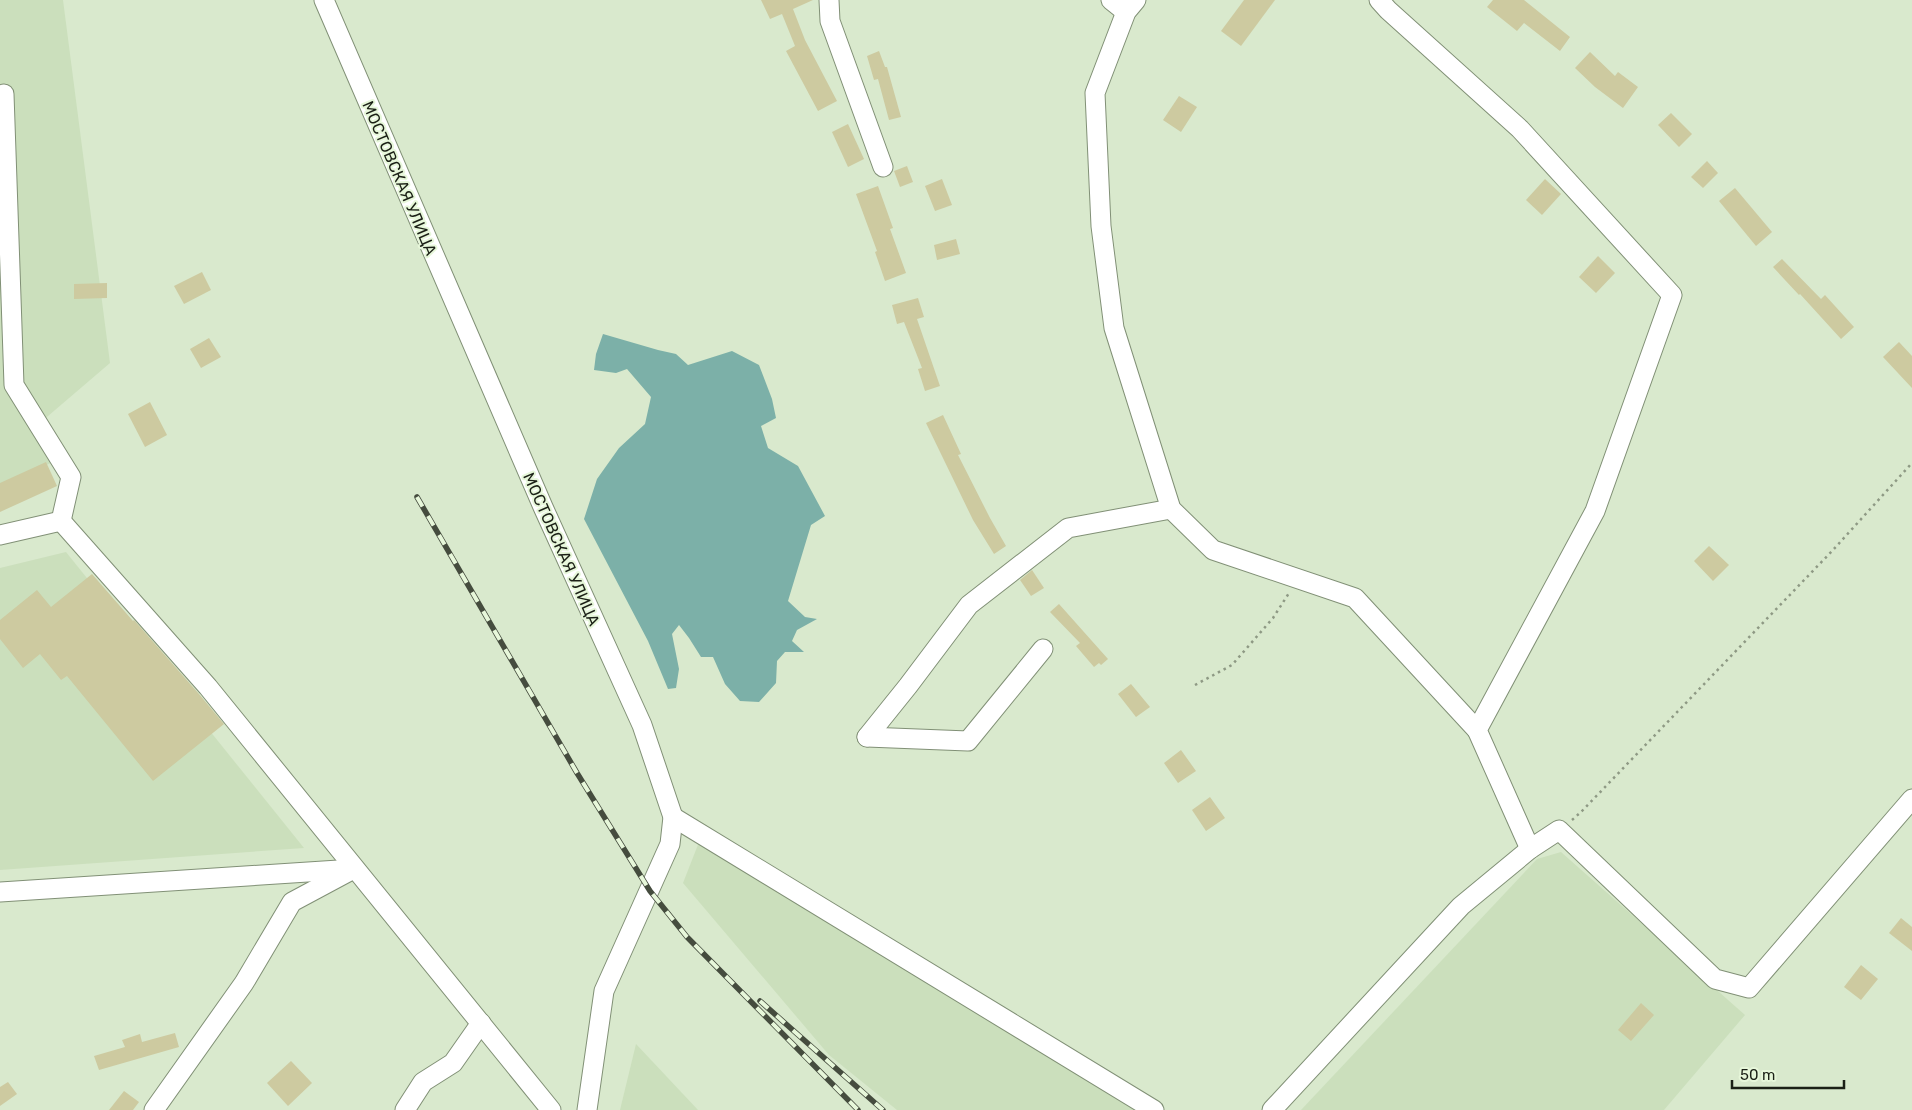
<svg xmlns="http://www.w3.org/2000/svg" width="1912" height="1110" font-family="Rubik,sans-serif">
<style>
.built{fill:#cbdfbc}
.water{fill:#7cb0a8}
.building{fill:#cdcaa0}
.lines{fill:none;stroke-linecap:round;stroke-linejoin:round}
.minor-casing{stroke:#819076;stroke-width:21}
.path{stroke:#8e9984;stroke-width:2.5;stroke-dasharray:2.5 4;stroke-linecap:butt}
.minor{stroke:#fff;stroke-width:19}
.rail-casing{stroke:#454c3e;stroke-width:5.5}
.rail{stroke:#e7f7da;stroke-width:4;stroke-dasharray:11;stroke-linecap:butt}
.labels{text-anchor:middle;stroke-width:4;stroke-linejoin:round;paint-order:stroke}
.street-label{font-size:16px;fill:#1b2016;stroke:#e7f7da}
</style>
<rect width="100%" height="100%" fill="#d9e9cd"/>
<g class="built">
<path d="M 0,0 L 63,0 L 110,363 L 34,428 L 51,463 L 0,485 Z"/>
<path d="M 66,552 L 304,848 L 0,870 L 0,568 Z"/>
<path d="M 701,837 L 1135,1110 L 897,1110 L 829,1055 L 683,883 Z"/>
<path d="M 1561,852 L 1745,1015 L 1664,1110 L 1301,1110 L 1537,859 Z"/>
<path d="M 636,1044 L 698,1110 L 620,1110 Z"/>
</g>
<path class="water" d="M 603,334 L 658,350 L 676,354 L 688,365 L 732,351 L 759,365 L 772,399 L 776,418 L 761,426 L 768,448 L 798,466 L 825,516 L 811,525 L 788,601 L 805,617 L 817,619 L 797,630 L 792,641 L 804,652 L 785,652 L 777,661 L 776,683 L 759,702 L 740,701 L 725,684 L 713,657 L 701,657 L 689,638 L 679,625 L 672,634 L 679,669 L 676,688 L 668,689 L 648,641 L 584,519 L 597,479 L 619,448 L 645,424 L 651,397 L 627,369 L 616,373 L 594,370 L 596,354 Z"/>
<g class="building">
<path d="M 761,0 L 813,0 L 793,9 L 805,40 L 837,101 L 818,111 L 786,51 L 795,46 L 782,14 L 770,19 Z"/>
<path d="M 1244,0 L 1275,0 L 1241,46 L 1221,31 Z"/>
<path d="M 1493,0 L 1524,0 L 1570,37 L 1560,51 L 1524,23 L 1517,31 L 1487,7 Z"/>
<path d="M 879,51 L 885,67 L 887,67 L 901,117 L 889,120 L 878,79 L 874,80 L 867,56 Z"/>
<path d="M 1590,52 L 1615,76 L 1618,72 L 1638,87 L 1623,108 L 1595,87 L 1575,68 Z"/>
<path d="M 1179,96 L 1197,107 L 1181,132 L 1163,120 Z"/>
<path d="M 1671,113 L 1692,134 L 1679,147 L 1658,125 Z"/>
<path d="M 848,124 L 864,159 L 848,167 L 832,132 Z"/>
<path d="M 1707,161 L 1718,173 L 1703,188 L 1691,177 Z"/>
<path d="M 907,166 L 913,182 L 900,187 L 894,171 Z"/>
<path d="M 942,179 L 952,205 L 935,211 L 925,186 Z"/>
<path d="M 1545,179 L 1561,194 L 1542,215 L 1526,200 Z"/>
<path d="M 878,186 L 893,228 L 890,229 L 906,273 L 885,281 L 875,252 L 877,251 L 856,194 Z"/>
<path d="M 1735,188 L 1772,232 L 1756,246 L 1719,201 Z"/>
<path d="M 956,239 L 960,254 L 937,260 L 934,245 Z"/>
<path d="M 1598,256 L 1615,273 L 1596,293 L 1579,277 Z"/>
<path d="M 1782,259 L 1821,299 L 1825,295 L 1854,327 L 1841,339 L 1800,294 L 1799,295 L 1773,267 Z"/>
<path d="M 202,272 L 211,290 L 184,304 L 174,286 Z"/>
<path d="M 107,283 L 107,298 L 74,299 L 74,284 Z"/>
<path d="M 918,298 L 924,317 L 917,319 L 940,386 L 925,391 L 918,369 L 922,368 L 904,322 L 897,324 L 892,305 Z"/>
<path d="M 209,338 L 221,357 L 201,368 L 190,349 Z"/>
<path d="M 1899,342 L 1912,356 L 1912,388 L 1883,357 Z"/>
<path d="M 150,402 L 167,435 L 145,447 L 128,414 Z"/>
<path d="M 943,415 L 961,454 L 958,455 L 990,518 L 1006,546 L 994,554 L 973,520 L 926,423 Z"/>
<path d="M 46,462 L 57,486 L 0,512 L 0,483 Z"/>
<path d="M 1709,546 L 1729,565 L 1713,581 L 1694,561 Z"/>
<path d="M 1032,570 L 1044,588 L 1031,596 L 1020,580 Z"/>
<path d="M 92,574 L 133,621 L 134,620 L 199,694 L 224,724 L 153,781 L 67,676 L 61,680 L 40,654 L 23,668 L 0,639 L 0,620 L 37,590 L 51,607 Z"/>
<path d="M 1059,604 L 1108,659 L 1101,665 L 1099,663 L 1094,667 L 1076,646 L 1080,643 L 1050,612 Z"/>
<path d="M 1131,684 L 1150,707 L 1136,717 L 1118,694 Z"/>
<path d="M 1181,750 L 1196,771 L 1178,783 L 1164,763 Z"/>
<path d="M 1210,797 L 1225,818 L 1206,831 L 1192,810 Z"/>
<path d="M 1901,918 L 1912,927 L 1912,951 L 1889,933 Z"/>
<path d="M 1861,965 L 1878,979 L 1861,1000 L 1844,987 Z"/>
<path d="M 1641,1003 L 1654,1015 L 1631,1041 L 1618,1030 Z"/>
<path d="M 175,1033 L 179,1047 L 99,1070 L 94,1056 L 125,1047 L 122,1040 L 140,1034 L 142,1042 Z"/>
<path d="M 291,1061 L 312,1083 L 288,1106 L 267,1083 Z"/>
<path d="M 8,1082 L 17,1094 L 0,1106 L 0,1087 Z"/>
<path d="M 124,1091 L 139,1102 L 133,1110 L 109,1110 Z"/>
</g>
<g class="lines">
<g class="minor-casing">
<g id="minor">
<path d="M 324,0 L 543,507 L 642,725 L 673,817 L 670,844 L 604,991 L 587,1110"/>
<path d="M 829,0 L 830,21 L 883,167"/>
<path d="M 1111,0 L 1126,12"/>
<path d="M 1136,0 L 1126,12 L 1095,93 L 1101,226 L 1114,328 L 1171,509 L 1213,550 L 1355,598 L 1477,730"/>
<path d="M 1379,0 L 1388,10 L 1520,129 L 1672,295 L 1595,511 L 1477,730 L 1530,849"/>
<path d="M 4,94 L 14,385 L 71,477 L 61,521"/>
<path d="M 61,521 L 208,687 L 551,1110"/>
<path d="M 0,535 L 61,521"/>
<path d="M 867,737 L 908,686 L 969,605 L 1068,528 L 1171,509"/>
<path d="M 867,737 L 968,741 L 1043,649"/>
<path d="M 673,817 L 1154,1110"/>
<path d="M 0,892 L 354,869"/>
<path d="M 154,1110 L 244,983 L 292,902 L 348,872"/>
<path d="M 405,1110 L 423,1082 L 453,1063 L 481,1023"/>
<path d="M 1272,1110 L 1461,906 L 1530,849 L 1559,830 L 1715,979 L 1749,988 L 1912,799"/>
</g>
</g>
<g class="path">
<path d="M 1195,685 L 1232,665 L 1273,618 L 1289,593"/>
<path d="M 1572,820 L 1581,812 L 1833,550 L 1912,463"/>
</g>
<use href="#minor" class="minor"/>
<g class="rail-casing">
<g id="rail">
<path d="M 417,497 L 577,773 L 650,891 L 687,937 L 858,1110"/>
<path d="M 760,1001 L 883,1110"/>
</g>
</g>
<use href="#rail" class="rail"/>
</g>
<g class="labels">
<g class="street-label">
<text transform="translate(400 178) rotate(67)" y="6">МОСТОВСКАЯ УЛИЦА</text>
<text transform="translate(562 549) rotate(66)" y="6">МОСТОВСКАЯ УЛИЦА</text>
</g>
</g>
<path d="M1732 1080v8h112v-8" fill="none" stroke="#1b2016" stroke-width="2.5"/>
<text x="1740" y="1080" font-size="15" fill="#1b2016" stroke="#e7f7da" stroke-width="4" paint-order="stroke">50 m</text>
</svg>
